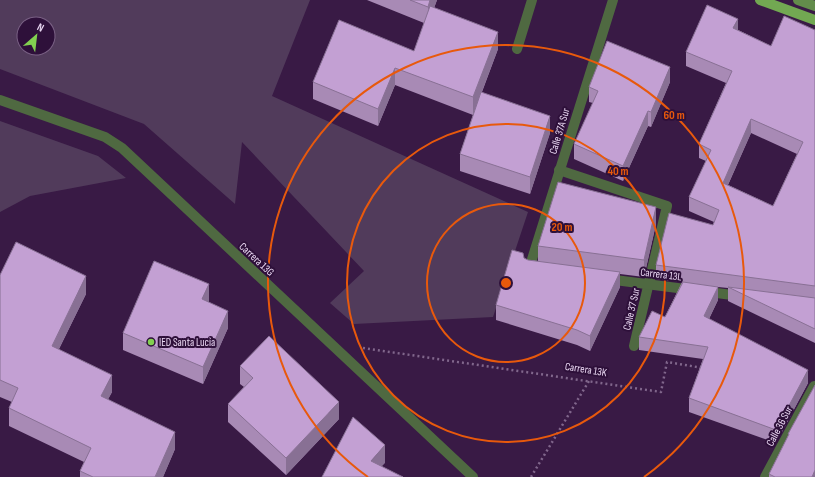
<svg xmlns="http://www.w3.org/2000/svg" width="815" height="477" font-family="'Sofia Sans Condensed',sans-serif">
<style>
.green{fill:#513b5b;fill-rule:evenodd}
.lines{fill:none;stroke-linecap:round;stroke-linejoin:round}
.path{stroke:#81678c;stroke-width:2.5;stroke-dasharray:2 3;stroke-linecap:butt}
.service{stroke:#4f6941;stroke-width:10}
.minor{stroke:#4f6941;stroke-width:10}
.tertiary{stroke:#4f6941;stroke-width:10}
.secondary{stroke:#638c4b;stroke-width:10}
.primary{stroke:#72a852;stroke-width:10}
.wall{fill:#a88ab5;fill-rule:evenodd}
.shaded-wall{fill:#887094}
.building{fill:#c3a0d3;stroke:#887094;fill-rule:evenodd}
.ring{fill:none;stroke:#e8590c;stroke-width:2}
.poi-dot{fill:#82d050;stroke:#2e103a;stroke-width:1.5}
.labels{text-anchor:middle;stroke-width:4;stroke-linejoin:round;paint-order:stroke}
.street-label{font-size:11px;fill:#e9d7f2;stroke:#2e103a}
.poi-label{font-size:11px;fill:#e9d7f2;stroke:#2e103a;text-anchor:start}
.centre{fill:#e8590c;stroke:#2e103a;stroke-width:2}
.ring-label{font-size:12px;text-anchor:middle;font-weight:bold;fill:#e8590c;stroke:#2e103a;stroke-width:4;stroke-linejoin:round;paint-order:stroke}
</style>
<rect width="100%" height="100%" fill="#391a45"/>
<g class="green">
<path d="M 0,0 L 310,0 L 272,96 L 528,212 L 493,317 L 354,324 L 330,303 L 364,271 L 242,142 L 235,204 L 144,124 L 0,69 ZM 24,24 L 48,24 L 48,48 L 24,48 Z"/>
<path d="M 0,121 L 98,156 L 126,178 L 30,196 L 0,212 Z"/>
</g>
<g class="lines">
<g class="path">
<path d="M 363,348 L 661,392 L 667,362 L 703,368"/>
<path d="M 531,477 L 589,381"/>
</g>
<path class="service" d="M 517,49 L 532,0"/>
<g class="minor">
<path d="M 559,170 L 667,206 L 634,346"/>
<path d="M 533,269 L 529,269 L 613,0"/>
<path d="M 607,279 L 740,296"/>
<path d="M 765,477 L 814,386 L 815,386"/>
</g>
<path class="tertiary" d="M 0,100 L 105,137 L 122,148 L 473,477"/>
<path class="secondary" d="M 798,0 L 815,6"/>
<path class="primary" d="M 760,0 L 815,20"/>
</g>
<g class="wall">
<path d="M 367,0 L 437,0 L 434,8 L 498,49 L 482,92 L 550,133 L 530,194 L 460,171 L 460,154 L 473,115 L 395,85 L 378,126 L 313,99 L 313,82 L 414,51 L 424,23 Z"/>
<path d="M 738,30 L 771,46 L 815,30 L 815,343 L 728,301 L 728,288 L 718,287 L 718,300 L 709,319 L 808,383 L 776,443 L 689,412 L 689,398 L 703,359 L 639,350 L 639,337 L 665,317 L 682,282 L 656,279 L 656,265 L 713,225 L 714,222 L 689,211 L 689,197 L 706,161 L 699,158 L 699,144 L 726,83 L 686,66 L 686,52 ZM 751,133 L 797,154 L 773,206 L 728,185 Z"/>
<path d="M 670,82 L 651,127 L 648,126 L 623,181 L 574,159 L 574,144 L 593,103 L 589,102 L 589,87 Z"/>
<path d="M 656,224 L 644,277 L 620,274 L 620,287 L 590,351 L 577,345 L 496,320 L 496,305 L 528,260 L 538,261 L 538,246 Z"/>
<path d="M 0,275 L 86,294 L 59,349 L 112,392 L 108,399 L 175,449 L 163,477 L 80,477 L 80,471 L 84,462 L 9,426 L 9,408 L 12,402 L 0,397 Z"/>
<path d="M 209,301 L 208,302 L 228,328 L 203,384 L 123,350 L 123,333 Z"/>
<path d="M 240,366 L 339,419 L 286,475 L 228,422 L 228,404 L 244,387 L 240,384 Z"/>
<path d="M 815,385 L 815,477 L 769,477 L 769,474 L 788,436 L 788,434 Z"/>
</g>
<g class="shaded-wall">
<path d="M 430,0 L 437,0 L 428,24 L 428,7 Z"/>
<path d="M 738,19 L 738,33 L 733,28 Z"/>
<path d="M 498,32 L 498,49 L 473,115 L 473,97 Z"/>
<path d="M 670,67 L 670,82 L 651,127 L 651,112 Z"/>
<path d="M 395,68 L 395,85 L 378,126 L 378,109 Z"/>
<path d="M 648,111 L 648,126 L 623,181 L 623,166 Z"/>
<path d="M 550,116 L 550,133 L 530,194 L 530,177 Z"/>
<path d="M 751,119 L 751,133 L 723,196 L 723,183 Z"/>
<path d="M 656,207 L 656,224 L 644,277 L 644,260 Z"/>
<path d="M 620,272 L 620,287 L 590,351 L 590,336 Z"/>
<path d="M 86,276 L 86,294 L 52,363 L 52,346 Z"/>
<path d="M 209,284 L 209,301 L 202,316 L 202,299 Z"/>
<path d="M 718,287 L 718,300 L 704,329 L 704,316 Z"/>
<path d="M 228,311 L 228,328 L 203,384 L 203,367 Z"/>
<path d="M 808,370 L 808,383 L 776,443 L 776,430 Z"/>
<path d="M 112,375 L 112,392 L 101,413 L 101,396 Z"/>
<path d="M 339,402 L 339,419 L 286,475 L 286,458 Z"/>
<path d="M 175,432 L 175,449 L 163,477 L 155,477 Z"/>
<path d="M 385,445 L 385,463 L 372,477 L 371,461 Z"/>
<path d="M 815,470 L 815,477 L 812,477 Z"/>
</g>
<g class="building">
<path d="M 410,0 L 430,0 L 428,7 Z"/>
<path d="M 707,5 L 738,19 L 733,28 L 771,46 L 784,16 L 815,30 L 815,286 L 656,265 L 669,213 L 713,225 L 719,210 L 689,197 L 711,150 L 699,144 L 732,71 L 686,52 ZM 751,119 L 803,142 L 773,206 L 723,183 Z"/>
<path d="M 430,6 L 498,32 L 473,97 L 395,68 L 378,109 L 313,82 L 339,20 L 414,51 Z"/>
<path d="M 607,41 L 670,67 L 651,112 L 648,111 L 623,166 L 574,144 L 598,91 L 589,87 Z"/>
<path d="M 481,92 L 550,116 L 530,177 L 460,154 Z"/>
<path d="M 558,182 L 656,207 L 644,260 L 538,246 Z"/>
<path d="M 16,242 L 86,276 L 52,346 L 112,375 L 101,396 L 175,432 L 155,477 L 93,477 L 80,471 L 91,448 L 9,408 L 18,388 L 0,380 L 0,275 Z"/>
<path d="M 512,250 L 523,253 L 524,258 L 528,260 L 620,272 L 590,336 L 577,330 L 496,305 Z"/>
<path d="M 154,261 L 209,284 L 202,299 L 228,311 L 203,367 L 123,333 Z"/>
<path d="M 683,282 L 718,287 L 704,316 L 808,370 L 776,430 L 689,398 L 708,347 L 639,337 L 652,311 L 665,317 Z"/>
<path d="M 728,287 L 815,298 L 815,329 Z"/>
<path d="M 269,336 L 339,402 L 286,458 L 228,404 L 253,378 L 240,366 Z"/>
<path d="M 815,385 L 815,470 L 812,477 L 775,477 L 769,474 L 789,434 L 788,434 Z"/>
<path d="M 353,417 L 385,445 L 371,461 L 403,477 L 322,477 Z"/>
</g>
<g class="ring">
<circle cx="506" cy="283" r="79"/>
<circle cx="506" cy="283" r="159"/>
<path d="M368 477A238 238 0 1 1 644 477"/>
</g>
<circle class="poi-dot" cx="151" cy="342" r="4"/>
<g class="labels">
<g class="street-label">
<text transform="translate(559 131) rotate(-73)" y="4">Calle 37A Sur</text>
<text transform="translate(257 259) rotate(43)" y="4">Carrera 13G</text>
<text transform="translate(661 274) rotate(7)" y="4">Carrera 13L</text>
<text transform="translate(631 309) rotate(-77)" y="4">Calle 37 Sur</text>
<text transform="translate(586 369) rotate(9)" y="4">Carrera 13K</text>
<text transform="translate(779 426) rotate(-62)" y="4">Calle 36 Sur</text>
</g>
<g class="poi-label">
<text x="159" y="346">IED Santa Lucía</text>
</g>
</g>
<circle cx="506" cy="283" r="6" class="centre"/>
<g class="ring-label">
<text x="674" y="119">60 m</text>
<text x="618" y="175">40 m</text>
<text x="562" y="231">20 m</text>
</g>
<g transform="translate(36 36) rotate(28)"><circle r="19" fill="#2e103a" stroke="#796084"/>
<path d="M0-3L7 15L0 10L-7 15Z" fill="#82d050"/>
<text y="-6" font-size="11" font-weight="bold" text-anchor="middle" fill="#e9d7f2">N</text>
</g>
</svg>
